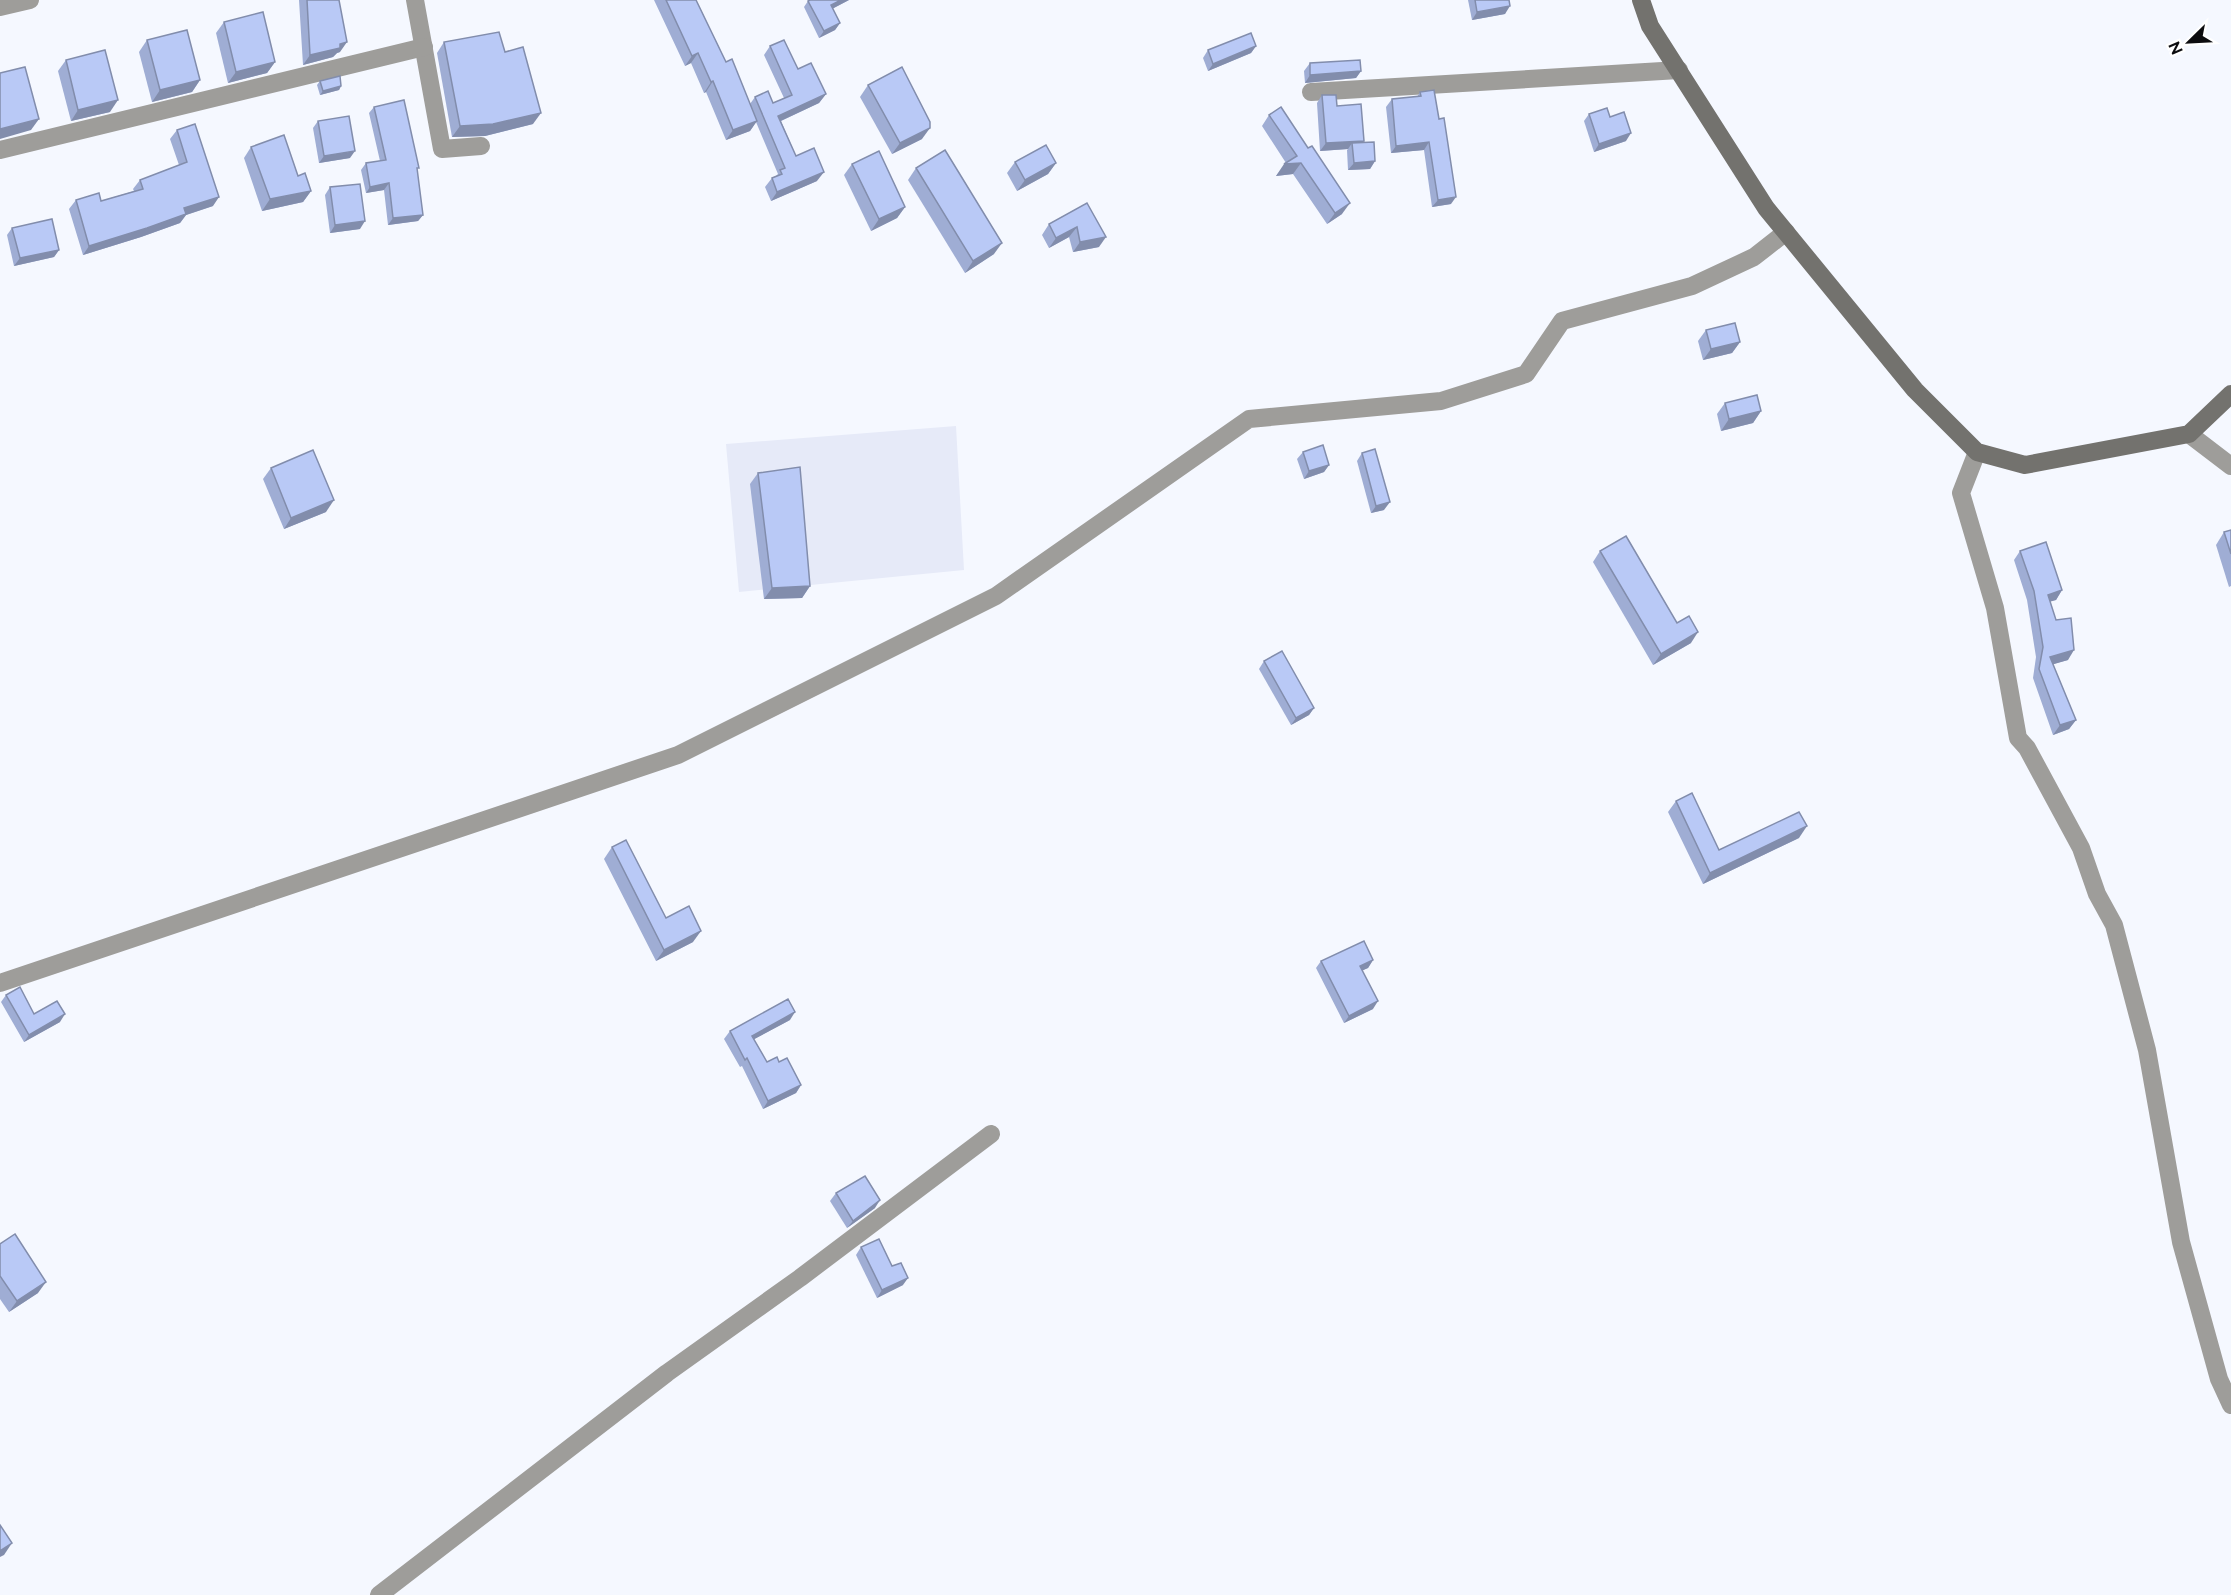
<svg xmlns="http://www.w3.org/2000/svg" width="2231" height="1595" font-family="Raleway,sans-serif">
<style>
.built{fill:#e6eaf8}
.lines{fill:none;stroke-linecap:round;stroke-linejoin:round}
.street{stroke:#9e9d9a;stroke-width:18}
.secondary{stroke:#73726e;stroke-width:18}
.wall{fill:#9fadd4}
.shaded-wall{fill:#828dac}
.building{fill:#b9c9f6;stroke:#828dac;stroke-width:1.5}
</style>
<rect width="100%" height="100%" fill="#f5f8ff"/>
<path class="built" d="M 956,426 L 964,570 L 739,592 L 726,444 Z"/>
<g class="lines">
<g class="street">
<path d="M 415,0 L 442,149 L 481,146"/>
<path d="M 0,7 L 30,0"/>
<path d="M 1311,92 L 1679,70"/>
<path d="M 0,150 L 424,47"/>
<path d="M 2189,434 L 2231,466"/>
<path d="M 1977,452 L 1961,493 L 1995,608 L 2018,738 L 2027,748 L 2081,848 L 2097,894 L 2114,925 L 2147,1050 L 2181,1242 L 2219,1379 L 2231,1405"/>
<path d="M 0,983 L 678,755 L 996,596 L 1249,419 L 1441,401 L 1526,374 L 1562,321 L 1692,286 L 1754,257 L 1786,232"/>
<path d="M 379,1595 L 667,1373 L 800,1278 L 991,1134"/>
</g>
<path class="secondary" d="M 1641,0 L 1650,26 L 1766,208 L 1915,390 L 1977,452 L 2025,465 L 2189,434 L 2231,394"/>
</g>
<g class="wall">
<path d="M 299,0 L 339,0 L 340,52 L 337,53 L 333,57 L 303,65 Z"/>
<path d="M 654,0 L 696,0 L 726,62 L 750,104 L 755,97 L 773,103 L 784,98 L 764,55 L 770,46 L 798,69 L 826,94 L 819,103 L 781,121 L 796,156 L 817,181 L 771,201 L 765,187 L 772,178 L 776,176 L 778,174 L 756,122 L 750,131 L 726,140 L 706,92 L 704,93 L 691,63 L 685,66 Z"/>
<path d="M 849,0 L 832,9 L 840,23 L 835,30 L 819,38 L 804,7 L 808,1 Z"/>
<path d="M 1468,0 L 1509,0 L 1505,14 L 1472,20 Z"/>
<path d="M 224,22 L 275,62 L 267,73 L 228,83 L 216,33 Z"/>
<path d="M 147,40 L 200,80 L 192,92 L 152,102 L 139,52 Z"/>
<path d="M 444,42 L 505,52 L 533,124 L 485,136 L 452,137 L 437,53 Z"/>
<path d="M 1256,46 L 1251,53 L 1208,71 L 1203,58 L 1208,50 Z"/>
<path d="M 66,60 L 110,112 L 71,121 L 58,71 Z"/>
<path d="M 1310,63 L 1361,71 L 1356,78 L 1305,83 L 1304,71 Z"/>
<path d="M 320,81 L 341,86 L 339,90 L 320,95 L 317,85 Z"/>
<path d="M 868,85 L 922,139 L 892,154 L 860,97 Z"/>
<path d="M 1420,92 L 1451,204 L 1432,207 L 1424,150 L 1391,153 L 1386,107 L 1392,99 L 1417,97 Z"/>
<path d="M 1322,95 L 1337,106 L 1363,142 L 1375,161 L 1370,169 L 1348,170 L 1347,150 L 1348,149 L 1320,151 L 1317,103 Z"/>
<path d="M 374,107 L 417,171 L 423,215 L 418,221 L 388,225 L 384,190 L 366,193 L 361,170 L 366,163 L 380,161 L 369,113 Z"/>
<path d="M 1589,114 L 1610,117 L 1626,141 L 1594,152 L 1584,121 Z"/>
<path d="M 1269,115 L 1342,214 L 1327,224 L 1293,174 L 1276,176 L 1286,163 L 1262,126 Z"/>
<path d="M 318,121 L 350,158 L 319,163 L 313,128 Z"/>
<path d="M 177,130 L 213,206 L 186,215 L 180,223 L 141,237 L 83,255 L 69,209 L 76,200 L 101,201 L 134,191 L 133,189 L 140,180 L 179,165 L 170,139 Z"/>
<path d="M 251,147 L 298,176 L 311,191 L 303,202 L 262,211 L 244,158 Z"/>
<path d="M 1015,162 L 1056,163 L 1048,174 L 1017,191 L 1007,173 Z"/>
<path d="M 852,164 L 905,207 L 897,218 L 871,231 L 844,175 Z"/>
<path d="M 916,168 L 994,254 L 965,273 L 908,180 Z"/>
<path d="M 330,187 L 360,229 L 330,233 L 325,195 Z"/>
<path d="M 1087,203 L 1099,247 L 1073,252 L 1069,237 L 1049,248 L 1042,235 L 1049,224 Z"/>
<path d="M 12,228 L 59,250 L 54,257 L 14,266 L 7,235 Z"/>
<path d="M 1706,330 L 1740,342 L 1732,353 L 1703,360 L 1698,341 Z"/>
<path d="M 1725,403 L 1761,411 L 1753,423 L 1721,431 L 1717,414 Z"/>
<path d="M 1303,452 L 1329,465 L 1324,472 L 1304,479 L 1297,459 Z"/>
<path d="M 1362,453 L 1384,510 L 1371,513 L 1357,461 Z"/>
<path d="M 271,468 L 326,512 L 284,529 L 263,479 Z"/>
<path d="M 758,473 L 810,586 L 802,598 L 764,599 L 750,484 Z"/>
<path d="M 2231,530 L 2231,586 L 2229,587 L 2216,545 L 2224,532 Z"/>
<path d="M 1600,551 L 1677,623 L 1691,643 L 1653,665 L 1593,562 Z"/>
<path d="M 2020,551 L 2062,590 L 2056,600 L 2050,601 L 2068,660 L 2053,664 L 2076,720 L 2069,729 L 2053,735 L 2033,678 L 2036,657 L 2027,600 L 2014,560 Z"/>
<path d="M 1264,661 L 1314,708 L 1309,715 L 1291,725 L 1259,669 Z"/>
<path d="M 1676,801 L 1719,850 L 1799,838 L 1703,884 L 1668,812 Z"/>
<path d="M 612,847 L 666,918 L 693,942 L 656,961 L 604,859 Z"/>
<path d="M 1373,960 L 1368,968 L 1362,970 L 1373,1009 L 1344,1023 L 1316,968 L 1321,961 Z"/>
<path d="M 6,995 L 34,1014 L 60,1022 L 24,1042 L 1,1002 Z"/>
<path d="M 790,1020 L 754,1039 L 767,1062 L 779,1062 L 801,1085 L 796,1093 L 763,1109 L 742,1066 L 740,1067 L 724,1039 L 730,1031 Z"/>
<path d="M 836,1193 L 875,1208 L 847,1228 L 830,1201 Z"/>
<path d="M 0,1244 L 38,1293 L 9,1312 L 0,1299 Z"/>
<path d="M 861,1247 L 892,1266 L 903,1285 L 877,1298 L 856,1255 Z"/>
</g>
<g class="shaded-wall">
<path d="M 841,0 L 849,0 L 826,12 L 831,5 Z"/>
<path d="M 1510,6 L 1505,14 L 1472,20 L 1477,12 Z"/>
<path d="M 840,23 L 835,30 L 819,38 L 824,31 Z"/>
<path d="M 347,42 L 340,52 L 337,53 L 333,57 L 303,65 L 310,55 L 340,44 Z"/>
<path d="M 1256,46 L 1251,53 L 1208,71 L 1213,64 Z"/>
<path d="M 698,53 L 691,63 L 685,66 L 692,56 Z"/>
<path d="M 275,62 L 267,73 L 228,83 L 236,72 Z"/>
<path d="M 1361,71 L 1356,78 L 1305,83 L 1310,75 Z"/>
<path d="M 200,80 L 192,92 L 152,102 L 160,90 Z"/>
<path d="M 713,81 L 706,92 L 704,93 L 711,82 Z"/>
<path d="M 341,86 L 339,90 L 320,95 L 323,91 Z"/>
<path d="M 826,94 L 819,103 L 772,125 L 778,116 Z"/>
<path d="M 118,100 L 110,112 L 71,121 L 78,110 Z"/>
<path d="M 541,113 L 533,124 L 485,136 L 452,137 L 460,126 Z"/>
<path d="M 39,119 L 31,130 L 0,139 L 0,129 Z"/>
<path d="M 757,121 L 750,131 L 726,140 L 733,130 Z"/>
<path d="M 930,128 L 922,139 L 892,154 L 900,143 Z"/>
<path d="M 1631,133 L 1626,141 L 1594,152 L 1599,144 Z"/>
<path d="M 1364,141 L 1359,148 L 1352,143 L 1348,149 L 1320,151 L 1326,143 Z"/>
<path d="M 1429,142 L 1424,150 L 1391,153 L 1396,146 Z"/>
<path d="M 355,151 L 350,158 L 319,163 L 324,156 Z"/>
<path d="M 1375,161 L 1370,169 L 1348,170 L 1354,163 Z"/>
<path d="M 1056,163 L 1048,174 L 1017,191 L 1025,180 Z"/>
<path d="M 1301,163 L 1293,174 L 1276,176 L 1284,164 Z"/>
<path d="M 824,172 L 817,181 L 771,201 L 777,192 Z"/>
<path d="M 389,183 L 384,190 L 366,193 L 370,187 Z"/>
<path d="M 311,191 L 303,202 L 262,211 L 270,199 Z"/>
<path d="M 219,197 L 213,206 L 186,215 L 180,223 L 141,237 L 83,255 L 89,246 L 184,208 Z"/>
<path d="M 1456,197 L 1451,204 L 1432,207 L 1438,200 Z"/>
<path d="M 1350,203 L 1342,214 L 1327,224 L 1335,213 Z"/>
<path d="M 905,207 L 897,218 L 871,231 L 879,219 Z"/>
<path d="M 423,215 L 418,221 L 388,225 L 393,218 Z"/>
<path d="M 365,221 L 360,229 L 330,233 L 335,225 Z"/>
<path d="M 1077,227 L 1069,237 L 1049,248 L 1056,238 Z"/>
<path d="M 1106,237 L 1099,247 L 1073,252 L 1080,242 Z"/>
<path d="M 1002,243 L 994,254 L 965,273 L 973,261 Z"/>
<path d="M 59,250 L 54,257 L 14,266 L 20,258 Z"/>
<path d="M 1740,342 L 1732,353 L 1703,360 L 1711,349 Z"/>
<path d="M 1761,411 L 1753,423 L 1721,431 L 1729,419 Z"/>
<path d="M 1329,465 L 1324,472 L 1304,479 L 1309,471 Z"/>
<path d="M 334,500 L 326,512 L 284,529 L 291,518 Z"/>
<path d="M 1390,502 L 1384,510 L 1371,513 L 1376,506 Z"/>
<path d="M 810,586 L 802,598 L 764,599 L 772,588 Z"/>
<path d="M 2062,590 L 2056,600 L 2042,604 L 2048,595 Z"/>
<path d="M 1698,632 L 1691,643 L 1653,665 L 1661,654 Z"/>
<path d="M 2074,650 L 2068,660 L 2044,667 L 2050,657 Z"/>
<path d="M 1314,708 L 1309,715 L 1291,725 L 1296,718 Z"/>
<path d="M 2076,720 L 2069,729 L 2053,735 L 2060,725 Z"/>
<path d="M 1807,826 L 1799,838 L 1703,884 L 1710,873 Z"/>
<path d="M 701,931 L 693,942 L 656,961 L 664,950 Z"/>
<path d="M 1373,960 L 1368,968 L 1355,974 L 1360,966 Z"/>
<path d="M 1378,1001 L 1373,1009 L 1344,1023 L 1349,1016 Z"/>
<path d="M 795,1012 L 790,1020 L 747,1043 L 752,1036 Z"/>
<path d="M 65,1014 L 60,1022 L 24,1042 L 29,1035 Z"/>
<path d="M 801,1085 L 796,1093 L 763,1109 L 768,1101 Z"/>
<path d="M 880,1200 L 875,1208 L 847,1228 L 853,1221 Z"/>
<path d="M 908,1278 L 903,1285 L 877,1298 L 882,1290 Z"/>
<path d="M 46,1282 L 38,1293 L 9,1312 L 17,1301 Z"/>
<path d="M 12,1543 L 4,1555 L 0,1557 L 0,1551 Z"/>
</g>
<g class="building">
<path d="M 307,0 L 339,0 L 347,42 L 340,44 L 340,48 L 310,55 Z"/>
<path d="M 666,0 L 696,0 L 726,62 L 732,59 L 757,121 L 733,130 L 713,81 L 711,82 L 698,53 L 692,56 Z"/>
<path d="M 810,0 L 841,0 L 831,5 L 840,23 L 824,31 L 808,1 Z"/>
<path d="M 1475,0 L 1509,0 L 1510,6 L 1477,12 Z"/>
<path d="M 263,12 L 275,62 L 236,72 L 224,22 Z"/>
<path d="M 187,30 L 200,80 L 160,90 L 147,40 Z"/>
<path d="M 499,32 L 505,52 L 523,47 L 541,113 L 493,124 L 460,126 L 444,42 Z"/>
<path d="M 1251,33 L 1256,46 L 1213,64 L 1208,50 Z"/>
<path d="M 784,40 L 798,69 L 811,63 L 826,94 L 778,116 L 796,156 L 814,148 L 824,172 L 777,192 L 772,178 L 782,174 L 780,170 L 785,168 L 755,97 L 768,91 L 773,103 L 792,95 L 770,46 Z"/>
<path d="M 105,50 L 118,100 L 78,110 L 66,60 Z"/>
<path d="M 1360,60 L 1361,71 L 1310,75 L 1310,63 Z"/>
<path d="M 25,67 L 39,119 L 0,129 L 0,73 Z"/>
<path d="M 902,67 L 930,122 L 930,128 L 900,143 L 868,85 Z"/>
<path d="M 340,76 L 341,86 L 323,91 L 320,81 Z"/>
<path d="M 1434,90 L 1439,119 L 1444,118 L 1456,197 L 1438,200 L 1429,142 L 1396,146 L 1392,99 L 1421,96 L 1420,92 Z"/>
<path d="M 1322,95 L 1336,95 L 1337,106 L 1361,104 L 1364,141 L 1326,143 Z"/>
<path d="M 404,100 L 419,168 L 417,168 L 423,215 L 393,218 L 389,183 L 370,187 L 366,163 L 386,160 L 374,107 Z"/>
<path d="M 1281,107 L 1308,148 L 1312,146 L 1350,203 L 1335,213 L 1301,163 L 1284,164 L 1297,156 L 1269,115 Z"/>
<path d="M 1607,108 L 1610,117 L 1624,112 L 1631,133 L 1599,144 L 1589,114 Z"/>
<path d="M 349,116 L 355,151 L 324,156 L 318,121 Z"/>
<path d="M 195,124 L 219,197 L 184,208 L 186,214 L 147,228 L 89,246 L 76,200 L 99,193 L 101,201 L 143,189 L 140,180 L 187,162 L 177,130 Z"/>
<path d="M 284,135 L 298,176 L 305,173 L 311,191 L 270,199 L 251,147 Z"/>
<path d="M 1374,142 L 1375,161 L 1354,163 L 1352,143 Z"/>
<path d="M 1046,145 L 1056,163 L 1025,180 L 1015,162 Z"/>
<path d="M 945,150 L 1002,243 L 973,261 L 916,168 Z"/>
<path d="M 879,151 L 905,207 L 879,219 L 852,164 Z"/>
<path d="M 360,184 L 365,221 L 335,225 L 330,187 Z"/>
<path d="M 1087,203 L 1106,237 L 1080,242 L 1077,227 L 1056,238 L 1049,224 Z"/>
<path d="M 52,219 L 59,250 L 20,258 L 12,228 Z"/>
<path d="M 1735,323 L 1740,342 L 1711,349 L 1706,330 Z"/>
<path d="M 1757,395 L 1761,411 L 1729,419 L 1725,403 Z"/>
<path d="M 1323,445 L 1329,465 L 1309,471 L 1303,452 Z"/>
<path d="M 1375,449 L 1390,502 L 1376,506 L 1362,453 Z"/>
<path d="M 313,450 L 334,500 L 291,518 L 271,468 Z"/>
<path d="M 800,467 L 810,586 L 772,588 L 758,473 Z"/>
<path d="M 2231,530 L 2231,554 L 2224,532 Z"/>
<path d="M 1626,536 L 1677,623 L 1689,616 L 1698,632 L 1661,654 L 1600,551 Z"/>
<path d="M 2046,542 L 2062,590 L 2048,595 L 2056,620 L 2071,618 L 2074,650 L 2050,657 L 2076,720 L 2060,725 L 2039,669 L 2043,647 L 2034,591 L 2020,551 Z"/>
<path d="M 1282,651 L 1314,708 L 1296,718 L 1264,661 Z"/>
<path d="M 1692,793 L 1719,850 L 1799,812 L 1807,826 L 1710,873 L 1676,801 Z"/>
<path d="M 626,840 L 666,918 L 689,906 L 701,931 L 664,950 L 612,847 Z"/>
<path d="M 1364,941 L 1373,960 L 1360,966 L 1378,1001 L 1349,1016 L 1321,961 Z"/>
<path d="M 20,987 L 34,1014 L 57,1001 L 65,1014 L 29,1035 L 6,995 Z"/>
<path d="M 788,999 L 795,1012 L 752,1036 L 767,1062 L 777,1057 L 779,1062 L 787,1058 L 801,1085 L 768,1101 L 747,1058 L 745,1060 L 730,1031 Z"/>
<path d="M 865,1176 L 880,1200 L 853,1221 L 836,1193 Z"/>
<path d="M 15,1234 L 46,1282 L 17,1301 L 0,1276 L 0,1244 Z"/>
<path d="M 879,1239 L 892,1266 L 901,1263 L 908,1278 L 882,1290 L 861,1247 Z"/>
<path d="M 0,1525 L 12,1543 L 0,1551 Z"/>
</g>
<g transform="translate(2189 42) rotate(246)" stroke="#ffffff" stroke-width="4.5" paint-order="stroke">
<path d="M0-4.5L10 22L0 15L-10 22Z" fill="#0c0c0f"/>
<text y="-9" font-size="16" font-weight="bold" text-anchor="middle" fill="#0c0c0f">N</text>
</g>
</svg>
